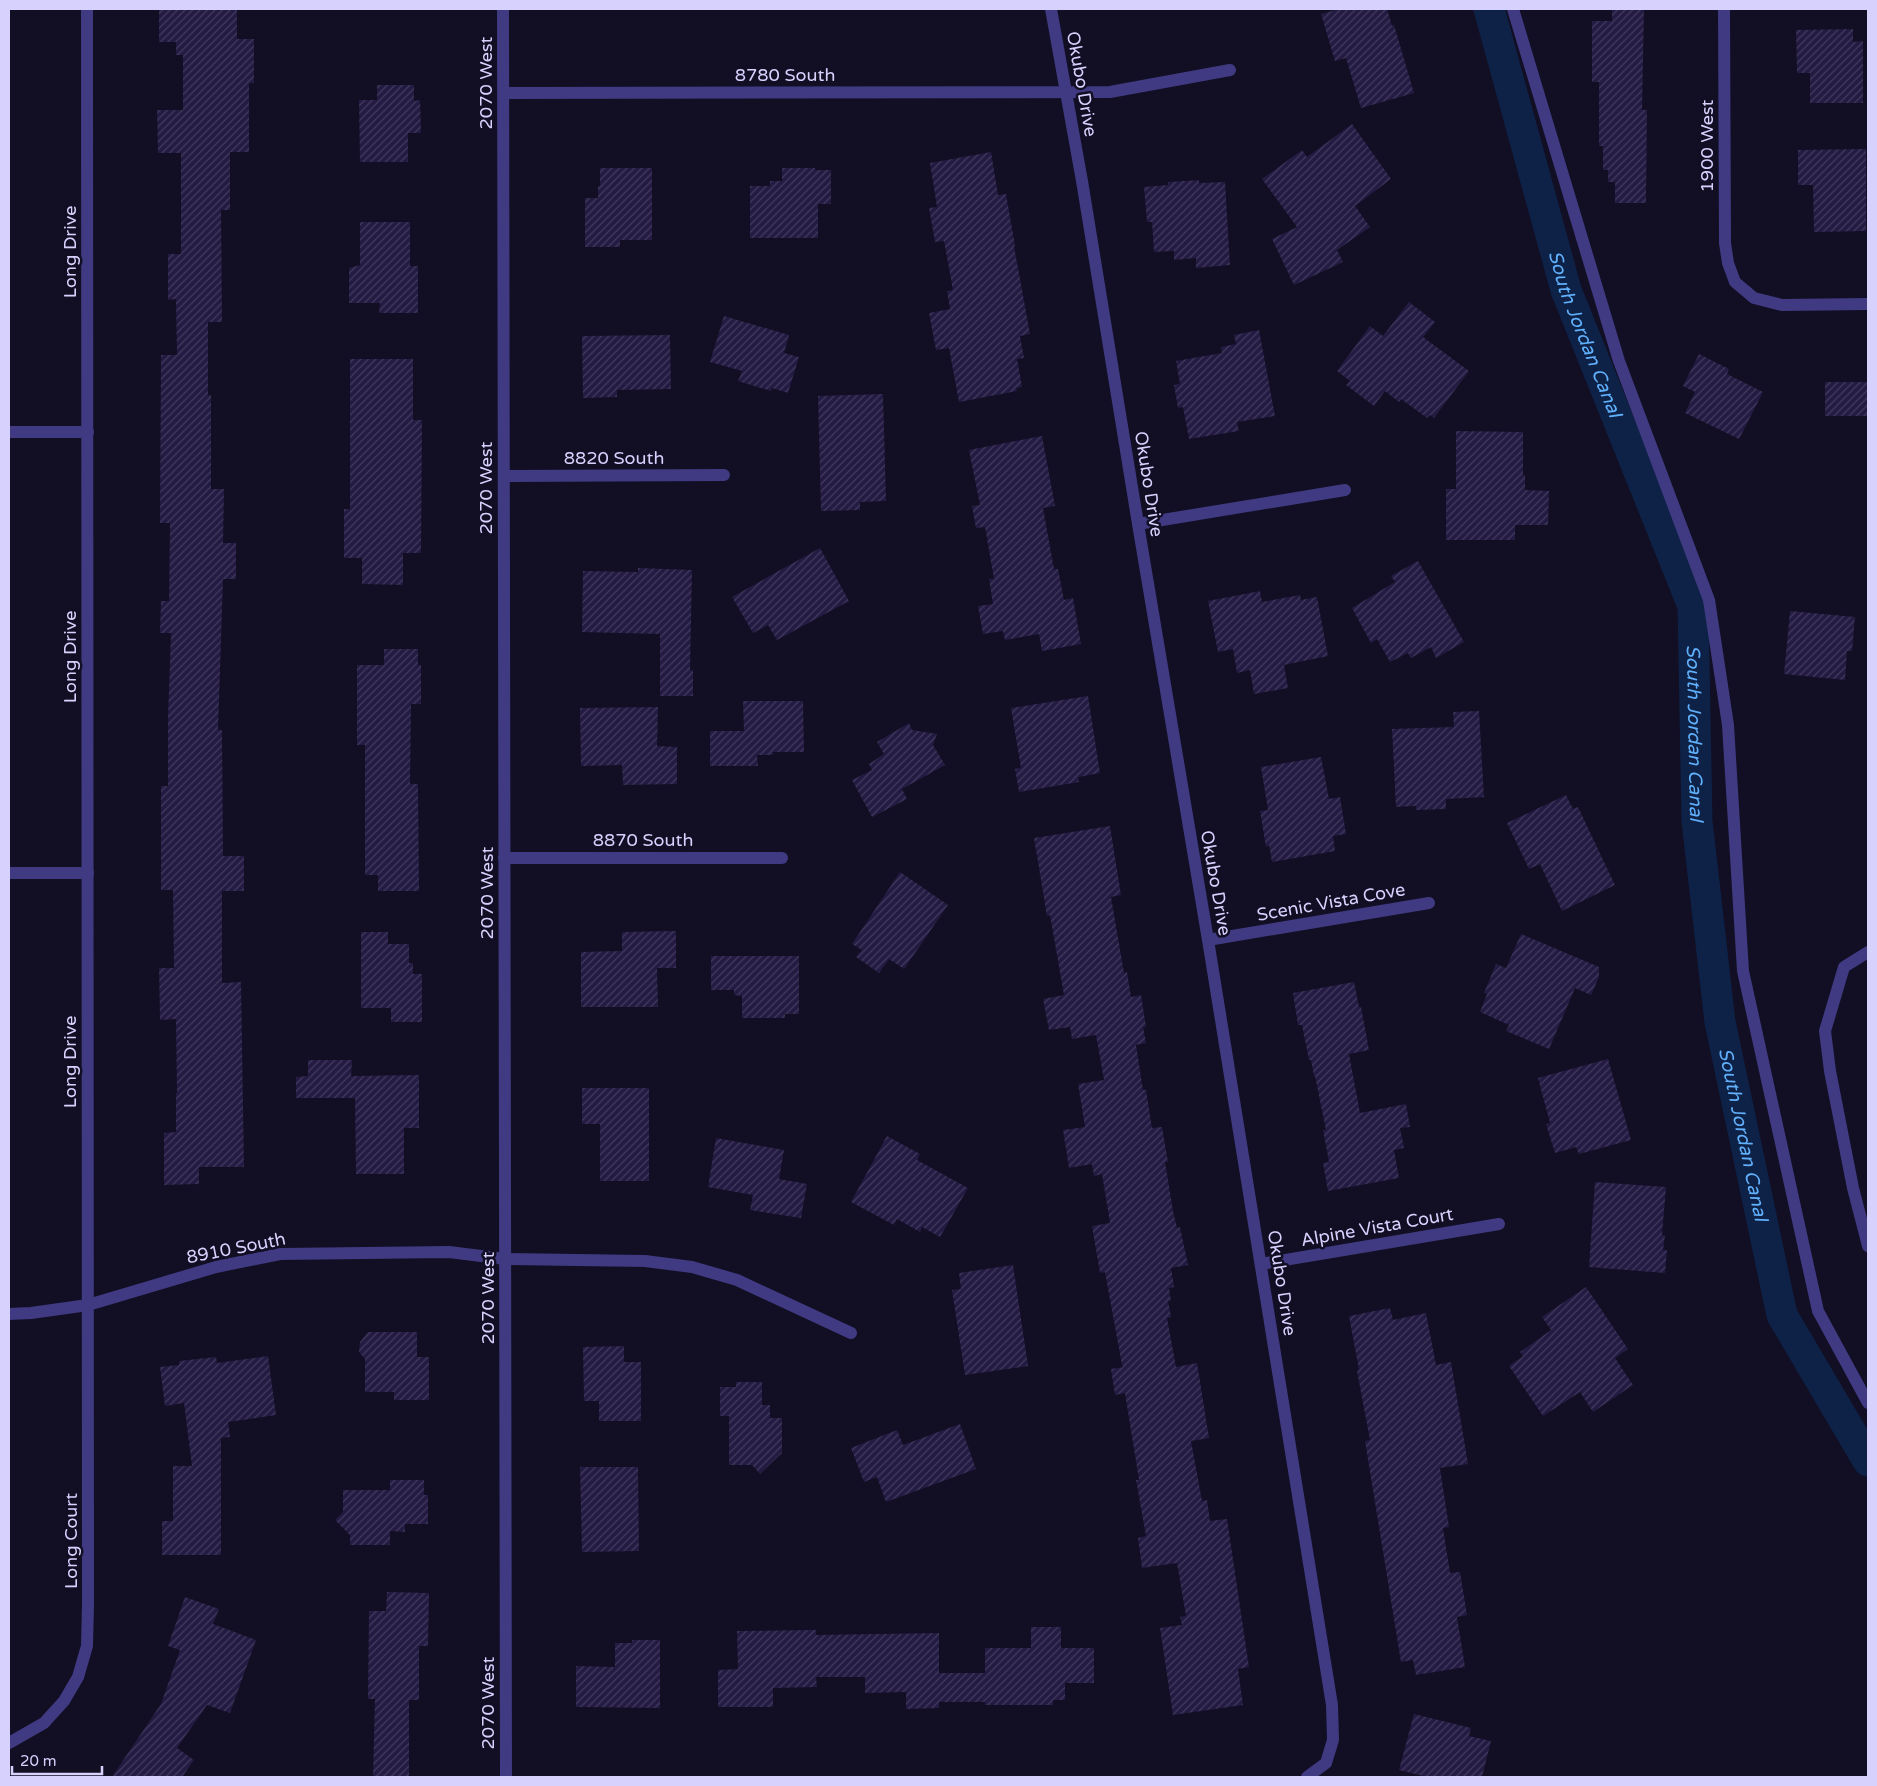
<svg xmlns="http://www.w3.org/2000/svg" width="1877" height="1786" font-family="'Varela Round',sans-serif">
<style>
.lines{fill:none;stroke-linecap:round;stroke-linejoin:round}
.canal{stroke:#0e2247;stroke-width:31}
.building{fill:url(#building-hatch)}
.lane{stroke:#3f3a81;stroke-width:12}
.street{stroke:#3f3a81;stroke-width:12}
.labels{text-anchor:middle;stroke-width:5;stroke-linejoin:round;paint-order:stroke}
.street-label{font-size:18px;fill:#d7d1fe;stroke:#120e23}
.water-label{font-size:19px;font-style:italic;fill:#61b0fc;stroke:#120e23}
</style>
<defs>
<pattern id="building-hatch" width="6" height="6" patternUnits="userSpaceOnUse" patternTransform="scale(1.25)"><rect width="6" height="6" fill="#241b43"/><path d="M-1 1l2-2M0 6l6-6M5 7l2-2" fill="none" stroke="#433b5f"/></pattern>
</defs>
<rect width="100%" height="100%" fill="#120e23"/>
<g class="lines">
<path class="canal" id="s1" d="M 1489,9 L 1566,290 L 1693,606 L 1697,821 L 1720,1022 L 1782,1315 L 1868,1461"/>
</g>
<g class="building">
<path d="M 159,9 L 237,9 L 237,39 L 254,39 L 254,83 L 249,83 L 249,152 L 230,152 L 230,210 L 221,210 L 222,322 L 208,322 L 208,395 L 211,395 L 211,489 L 224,489 L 223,543 L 236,543 L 236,579 L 223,579 L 218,730 L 222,730 L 223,856 L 244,856 L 244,891 L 222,891 L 222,983 L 241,982 L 244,1167 L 199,1167 L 199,1184 L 164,1185 L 164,1133 L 176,1132 L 176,1093 L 177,1093 L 176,1019 L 160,1020 L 159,968 L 174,968 L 173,890 L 161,890 L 161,786 L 168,786 L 168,717 L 171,633 L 160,633 L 161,601 L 169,601 L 170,523 L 160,523 L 161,355 L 177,355 L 176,299 L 168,300 L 168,254 L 181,254 L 181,153 L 158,153 L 157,110 L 183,110 L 183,55 L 176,55 L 176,42 L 159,42 Z"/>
<path d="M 1339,9 L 1387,9 L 1392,26 L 1394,25 L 1414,93 L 1361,108 L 1346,58 L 1335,61 L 1321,14 Z"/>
<path d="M 1612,9 L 1644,9 L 1642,110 L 1647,110 L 1646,203 L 1615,203 L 1615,182 L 1608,182 L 1608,170 L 1603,170 L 1603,146 L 1599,146 L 1599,82 L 1592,82 L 1592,21 L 1612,21 Z"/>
<path d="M 1853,29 L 1853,42 L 1863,41 L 1863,103 L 1810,103 L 1810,73 L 1797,73 L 1796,30 Z"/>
<path d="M 377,85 L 414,85 L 414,101 L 420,100 L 421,133 L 408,133 L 408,162 L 360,162 L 359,100 L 377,100 Z"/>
<path d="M 1352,124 L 1391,179 L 1355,206 L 1370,227 L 1337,250 L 1343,262 L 1294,285 L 1272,239 L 1297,227 L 1262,179 L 1302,150 L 1307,157 Z"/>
<path d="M 1866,149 L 1866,231 L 1814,232 L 1813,185 L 1798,185 L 1798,150 Z"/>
<path d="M 991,152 L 998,195 L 1006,194 L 1015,246 L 1014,246 L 1030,334 L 1020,336 L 1024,358 L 1017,359 L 1022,387 L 1016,388 L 1017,391 L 959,402 L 949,348 L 936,350 L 929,313 L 950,309 L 947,291 L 953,290 L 944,241 L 935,242 L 929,208 L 937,207 L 930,163 Z"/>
<path d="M 600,168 L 652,168 L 652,240 L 620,240 L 620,247 L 585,247 L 585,198 L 598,198 L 598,186 L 600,186 Z"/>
<path d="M 782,168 L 815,168 L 815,170 L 831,170 L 831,204 L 818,204 L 818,238 L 750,238 L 750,186 L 770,186 L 770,181 L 782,181 Z"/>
<path d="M 1199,180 L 1199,183 L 1225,182 L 1230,265 L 1196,268 L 1196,258 L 1174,260 L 1174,251 L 1154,252 L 1152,222 L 1147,222 L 1144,187 L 1168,185 L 1168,182 Z"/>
<path d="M 360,222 L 410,222 L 410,266 L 418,266 L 418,313 L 379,313 L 380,303 L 349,303 L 349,268 L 360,265 Z"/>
<path d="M 1409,302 L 1435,322 L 1423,337 L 1469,371 L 1434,418 L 1430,415 L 1427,418 L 1401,399 L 1399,402 L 1385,391 L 1374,406 L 1346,385 L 1350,381 L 1337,371 L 1370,326 L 1383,336 Z"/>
<path d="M 724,316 L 789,335 L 784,353 L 799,357 L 788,393 L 772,388 L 771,391 L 738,381 L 742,371 L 710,362 Z"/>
<path d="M 1259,330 L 1275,416 L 1237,422 L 1239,431 L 1189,439 L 1183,407 L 1178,408 L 1174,385 L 1180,384 L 1176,361 L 1222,353 L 1221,347 L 1236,344 L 1234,335 Z"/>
<path d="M 670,335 L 671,389 L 617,390 L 617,397 L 583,398 L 582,336 Z"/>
<path d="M 1699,354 L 1729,369 L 1727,374 L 1763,392 L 1739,439 L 1685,413 L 1695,392 L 1683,386 Z"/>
<path d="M 350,359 L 413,359 L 413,420 L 422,420 L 421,553 L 403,553 L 403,585 L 362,584 L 362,558 L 344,558 L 344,509 L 350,509 Z"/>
<rect x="1825" y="382" width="43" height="34"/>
<path d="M 883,394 L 886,501 L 860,502 L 860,510 L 821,511 L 818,396 Z"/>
<path d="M 1456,431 L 1523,432 L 1523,475 L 1525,475 L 1525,490 L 1549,491 L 1548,525 L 1515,525 L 1515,540 L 1446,540 L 1446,489 L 1456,489 Z"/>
<path d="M 1042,436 L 1055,506 L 1043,508 L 1054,569 L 1058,569 L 1064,600 L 1073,598 L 1081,644 L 1042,651 L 1039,634 L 1005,640 L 1003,631 L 983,634 L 978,606 L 993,604 L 989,579 L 994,579 L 985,527 L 976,528 L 972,506 L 980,505 L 969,450 Z"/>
<path d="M 820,548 L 849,601 L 777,640 L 768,625 L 753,633 L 732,597 Z"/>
<path d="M 1418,561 L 1464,642 L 1436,658 L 1431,647 L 1411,658 L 1408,653 L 1390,662 L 1377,639 L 1371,643 L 1352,608 L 1395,582 L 1391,576 Z"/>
<path d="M 638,568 L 692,570 L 690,670 L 693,670 L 693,696 L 660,696 L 660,634 L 582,632 L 583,571 L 638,572 Z"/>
<path d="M 1260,591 L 1262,602 L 1300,595 L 1301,600 L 1317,597 L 1328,656 L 1284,665 L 1288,688 L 1254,694 L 1250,670 L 1237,673 L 1233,649 L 1218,652 L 1208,601 Z"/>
<path d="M 1790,611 L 1855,617 L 1852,651 L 1847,651 L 1845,680 L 1784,674 Z"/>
<path d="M 384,649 L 418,649 L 418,665 L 421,665 L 421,704 L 411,704 L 410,784 L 418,784 L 419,891 L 378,891 L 378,875 L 365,875 L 365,745 L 357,745 L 357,665 L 384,665 Z"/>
<path d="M 1088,696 L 1100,773 L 1078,777 L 1079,782 L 1019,792 L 1015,769 L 1021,768 L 1011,708 Z"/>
<path d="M 743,701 L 803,701 L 804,752 L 773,752 L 773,755 L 757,755 L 758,766 L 710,766 L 710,731 L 744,731 Z"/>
<path d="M 658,707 L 657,746 L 677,747 L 677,784 L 623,785 L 622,765 L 581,766 L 580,708 Z"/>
<path d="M 1479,711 L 1484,797 L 1446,799 L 1446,809 L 1416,810 L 1416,806 L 1396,807 L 1392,729 L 1454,727 L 1453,712 Z"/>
<path d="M 909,723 L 912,730 L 937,734 L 933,745 L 945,765 L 902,789 L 907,799 L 872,817 L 852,780 L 872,770 L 869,764 L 884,754 L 877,742 Z"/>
<path d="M 1321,757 L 1329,799 L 1340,797 L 1346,834 L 1333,836 L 1335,851 L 1272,862 L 1269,845 L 1266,847 L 1260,811 L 1268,810 L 1261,767 Z"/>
<path d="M 1566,795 L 1573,809 L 1578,807 L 1615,885 L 1562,911 L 1540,864 L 1529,869 L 1507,823 Z"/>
<path d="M 1110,826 L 1121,895 L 1111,897 L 1124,973 L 1127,972 L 1131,997 L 1141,995 L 1146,1027 L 1143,1027 L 1146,1043 L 1136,1045 L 1143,1090 L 1146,1090 L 1152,1128 L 1162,1127 L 1168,1162 L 1165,1162 L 1173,1211 L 1177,1228 L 1180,1227 L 1188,1265 L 1171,1268 L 1174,1287 L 1169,1288 L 1171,1301 L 1168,1301 L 1171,1317 L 1167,1318 L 1176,1367 L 1197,1363 L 1209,1438 L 1191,1441 L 1202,1501 L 1207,1500 L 1210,1521 L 1227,1519 L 1249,1667 L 1238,1669 L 1243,1705 L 1173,1715 L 1160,1628 L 1182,1625 L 1180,1617 L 1186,1616 L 1177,1563 L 1142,1568 L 1138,1538 L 1146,1536 L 1136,1480 L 1139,1480 L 1125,1393 L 1115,1395 L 1111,1369 L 1123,1367 L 1122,1365 L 1105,1272 L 1100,1273 L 1092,1226 L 1110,1223 L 1102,1174 L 1094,1176 L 1092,1164 L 1069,1168 L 1063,1130 L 1085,1127 L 1078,1084 L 1104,1080 L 1096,1035 L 1072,1039 L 1070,1027 L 1049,1030 L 1043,999 L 1064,995 L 1050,915 L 1047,916 L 1034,838 Z"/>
<path d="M 900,872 L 948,905 L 904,969 L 889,959 L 879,973 L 856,957 L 862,950 L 852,944 Z"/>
<path d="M 676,931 L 676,968 L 657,968 L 658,1007 L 581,1007 L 581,952 L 622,951 L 622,932 Z"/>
<path d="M 361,932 L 388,932 L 388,944 L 409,944 L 409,963 L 413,963 L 413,974 L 422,974 L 422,1022 L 391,1022 L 391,1008 L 361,1008 Z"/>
<path d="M 1521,934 L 1599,967 L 1599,977 L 1591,995 L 1575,988 L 1549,1049 L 1506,1031 L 1509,1025 L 1480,1012 L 1487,994 L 1484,993 L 1496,964 L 1506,968 Z"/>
<path d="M 711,956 L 799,956 L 799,1014 L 785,1014 L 785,1018 L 742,1018 L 742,996 L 734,995 L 734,990 L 711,990 Z"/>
<path d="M 1354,982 L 1359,1007 L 1361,1007 L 1369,1050 L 1349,1054 L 1360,1113 L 1406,1104 L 1410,1127 L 1400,1128 L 1404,1148 L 1394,1150 L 1399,1178 L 1328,1191 L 1323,1163 L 1329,1162 L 1323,1130 L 1326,1130 L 1315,1076 L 1314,1076 L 1311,1060 L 1309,1060 L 1302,1025 L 1298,1025 L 1293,993 Z"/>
<path d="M 1608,1059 L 1631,1140 L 1579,1154 L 1576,1147 L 1555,1153 L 1546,1124 L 1550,1123 L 1538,1078 Z"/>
<path d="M 308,1060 L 352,1060 L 351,1076 L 419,1075 L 419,1128 L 404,1128 L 404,1174 L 356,1174 L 355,1098 L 296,1098 L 296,1077 L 308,1076 Z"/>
<path d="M 582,1088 L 649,1088 L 649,1181 L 600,1181 L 600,1124 L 582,1124 Z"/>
<path d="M 887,1136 L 920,1154 L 917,1160 L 968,1188 L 940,1237 L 922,1227 L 920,1232 L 897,1219 L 894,1225 L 851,1202 Z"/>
<path d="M 716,1138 L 784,1150 L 779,1179 L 807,1184 L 801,1218 L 750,1210 L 753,1195 L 708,1187 Z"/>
<path d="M 1595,1182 L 1666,1187 L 1662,1235 L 1665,1235 L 1663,1250 L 1667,1250 L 1665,1273 L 1589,1267 Z"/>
<path d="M 1013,1265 L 1028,1366 L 965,1375 L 952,1290 L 961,1289 L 959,1273 Z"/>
<path d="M 1586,1287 L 1628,1349 L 1615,1358 L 1633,1385 L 1593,1412 L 1580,1392 L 1543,1416 L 1509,1366 L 1523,1356 L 1520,1352 L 1551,1330 L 1542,1317 Z"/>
<path d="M 1390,1308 L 1393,1320 L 1426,1313 L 1436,1365 L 1451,1362 L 1468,1464 L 1440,1468 L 1449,1527 L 1443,1528 L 1450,1573 L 1460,1572 L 1467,1615 L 1457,1617 L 1465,1667 L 1416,1675 L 1413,1660 L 1401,1662 L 1365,1441 L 1370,1440 L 1357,1371 L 1359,1370 L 1349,1316 Z"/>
<path d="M 368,1332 L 417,1332 L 417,1357 L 429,1357 L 429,1400 L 394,1400 L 394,1392 L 365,1392 L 365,1359 L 359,1352 L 360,1342 Z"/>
<path d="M 624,1346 L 624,1362 L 641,1362 L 641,1421 L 599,1421 L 599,1401 L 584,1401 L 583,1347 Z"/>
<path d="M 268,1356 L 276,1415 L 228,1422 L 230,1437 L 221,1438 L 221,1555 L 162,1555 L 162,1521 L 173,1521 L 173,1466 L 192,1466 L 184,1403 L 165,1406 L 160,1367 L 179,1365 L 179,1361 L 216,1357 L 217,1363 Z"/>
<path d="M 736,1382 L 762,1382 L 762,1405 L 770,1405 L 770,1418 L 782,1418 L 782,1453 L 760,1474 L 752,1465 L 729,1465 L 729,1416 L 720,1416 L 720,1387 L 736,1387 Z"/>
<path d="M 960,1424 L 976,1469 L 886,1502 L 877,1477 L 864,1482 L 851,1448 L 897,1430 L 903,1445 Z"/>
<path d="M 580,1467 L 638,1467 L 639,1551 L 582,1552 Z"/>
<path d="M 390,1480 L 424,1480 L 424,1495 L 428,1495 L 428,1524 L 405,1524 L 405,1532 L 390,1531 L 390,1545 L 350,1545 L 350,1535 L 335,1520 L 343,1512 L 343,1490 L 390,1490 Z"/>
<path d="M 387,1592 L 429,1593 L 428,1646 L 419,1646 L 419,1700 L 409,1700 L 409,1777 L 373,1777 L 375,1699 L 368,1699 L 369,1611 L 386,1611 Z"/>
<path d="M 185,1597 L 219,1609 L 213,1624 L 256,1640 L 230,1713 L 207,1705 L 177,1748 L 194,1760 L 182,1777 L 112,1777 L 161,1704 L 180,1650 L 168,1646 Z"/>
<path d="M 1031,1627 L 1061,1627 L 1061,1648 L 1094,1648 L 1094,1683 L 1065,1683 L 1065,1700 L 1053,1700 L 1053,1705 L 985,1705 L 985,1702 L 939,1702 L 939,1708 L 906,1709 L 906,1692 L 865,1693 L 865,1677 L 816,1677 L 817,1687 L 773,1688 L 773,1707 L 718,1707 L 718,1670 L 738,1669 L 737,1631 L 816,1630 L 816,1635 L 939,1633 L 939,1673 L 985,1673 L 985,1648 L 1031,1648 Z"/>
<path d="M 632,1640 L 660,1640 L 660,1708 L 576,1707 L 576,1666 L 615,1667 L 615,1643 L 632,1643 Z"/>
<path d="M 1414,1714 L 1471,1728 L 1469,1736 L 1491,1741 L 1482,1777 L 1427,1777 L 1399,1770 Z"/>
</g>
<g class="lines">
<g class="lane">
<path d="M 1513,9 L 1619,361 L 1709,600 L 1728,725 L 1743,971 L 1818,1311 L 1868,1403"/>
<path d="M 1868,952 L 1844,967 L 1825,1031 L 1830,1071 L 1853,1188 L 1868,1246"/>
</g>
<g class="street">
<path d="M 503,9 L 506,1777"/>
<path d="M 1051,9 L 1082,181 L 1138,524 L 1208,940 L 1332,1705 L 1333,1740 L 1326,1763 L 1307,1777"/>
<path d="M 1724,9 L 1725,243 L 1728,263 L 1735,282 L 1754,298 L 1782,305 L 1868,304"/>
<path d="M 504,93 L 1110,92 L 1230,70"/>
<path d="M 9,432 L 88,432"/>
<path d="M 504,476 L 724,475"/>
<path d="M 1138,524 L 1345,490"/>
<path d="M 504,858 L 782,858"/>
<path d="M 9,873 L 88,873"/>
<path d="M 1208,940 L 1429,903"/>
<path d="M 1261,1264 L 1499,1224"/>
<path d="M 9,1314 L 31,1313 L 88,1305 L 216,1267 L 280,1254 L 449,1252 L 505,1259 L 645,1261 L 692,1267 L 737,1280 L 851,1333"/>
<path d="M 9,1743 L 44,1723 L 64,1701 L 78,1677 L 87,1646 L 88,1604 L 87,9"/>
</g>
</g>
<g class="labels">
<g class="street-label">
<text x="785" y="81">8780 South</text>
<text transform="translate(486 83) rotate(-90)" y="6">2070 West</text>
<text transform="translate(1082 84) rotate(80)" y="6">Okubo Drive</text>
<text transform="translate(1707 146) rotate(-90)" y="6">1900 West</text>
<text transform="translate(70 252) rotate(-90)" y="6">Long Drive</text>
<text x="614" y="464">8820 South</text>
<text transform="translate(1149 484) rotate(81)" y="6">Okubo Drive</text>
<text transform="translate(486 488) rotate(-90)" y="6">2070 West</text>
<text transform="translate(70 657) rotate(-90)" y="6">Long Drive</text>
<text x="643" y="846">8870 South</text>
<text transform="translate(1216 883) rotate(80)" y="6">Okubo Drive</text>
<text transform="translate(487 893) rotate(-90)" y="6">2070 West</text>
<text transform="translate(1331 902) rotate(-10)" y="6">Scenic Vista Cove</text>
<text transform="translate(70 1062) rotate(-90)" y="6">Long Drive</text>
<text transform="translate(1377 1227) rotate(-10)" y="6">Alpine Vista Court</text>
<text transform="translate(236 1248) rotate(-11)" y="6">8910 South</text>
<text transform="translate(1282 1283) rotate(81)" y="6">Okubo Drive</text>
<text transform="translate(488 1298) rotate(-90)" y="6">2070 West</text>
<text transform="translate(71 1541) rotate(-90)" y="6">Long Court</text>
<text transform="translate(488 1703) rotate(-90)" y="6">2070 West</text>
</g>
<g class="water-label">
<text dy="7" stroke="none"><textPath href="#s1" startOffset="339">South Jordan Canal</textPath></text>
<text dy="7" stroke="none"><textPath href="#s1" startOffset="759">South Jordan Canal</textPath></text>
<text dy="7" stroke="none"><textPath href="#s1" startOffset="1164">South Jordan Canal</textPath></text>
</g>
</g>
<rect width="1877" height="1786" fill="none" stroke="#d7d1fe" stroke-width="20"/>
<path d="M12 1766v8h90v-8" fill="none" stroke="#d7d1fe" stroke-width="2.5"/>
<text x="20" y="1766" font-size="15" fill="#d7d1fe" stroke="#120e23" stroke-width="4" paint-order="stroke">20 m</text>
</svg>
